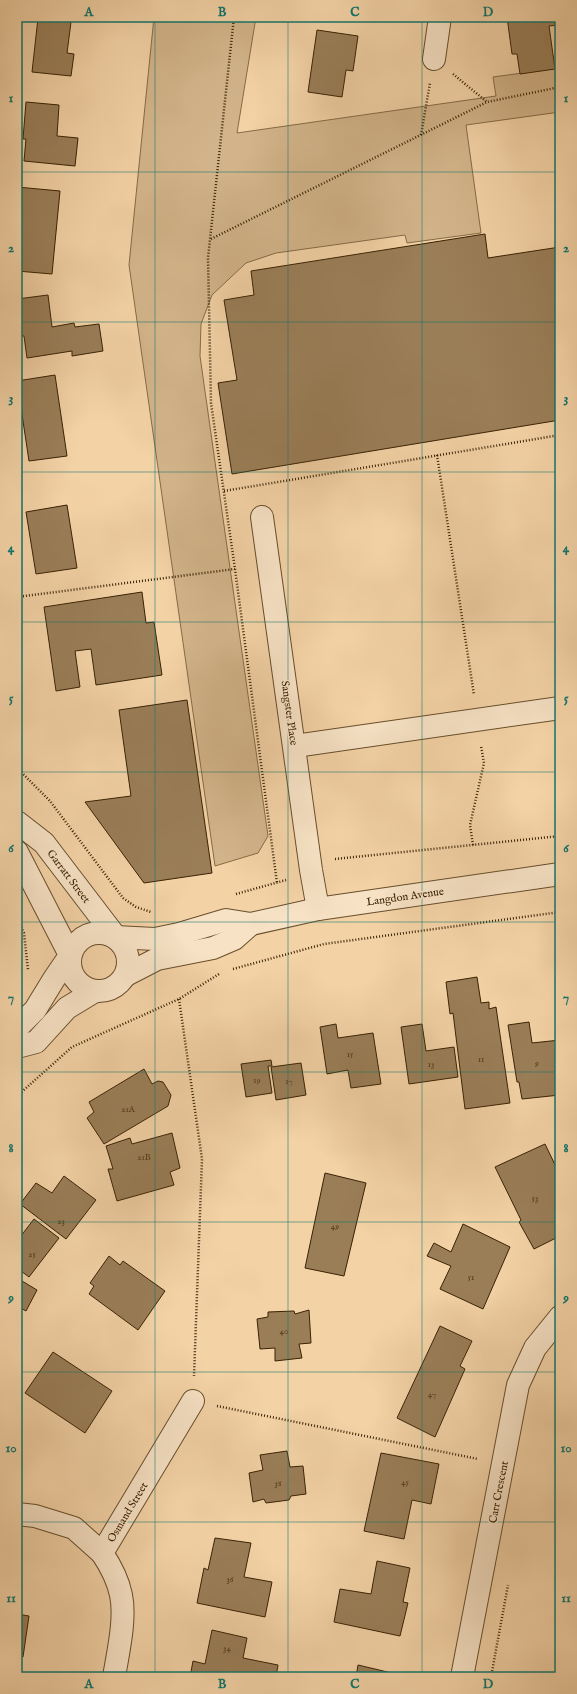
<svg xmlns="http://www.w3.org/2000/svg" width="577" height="1694" font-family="'IM FELL English',serif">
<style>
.green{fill:#d3b48a;stroke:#866b47}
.building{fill:#9a7e58;stroke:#392204}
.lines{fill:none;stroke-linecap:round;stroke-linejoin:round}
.minor-casing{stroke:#684e2c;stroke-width:24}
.path{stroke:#392204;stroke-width:2.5;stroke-dasharray:1 2;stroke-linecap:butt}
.minor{stroke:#f7e2c5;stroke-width:22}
.grid{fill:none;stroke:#0f766e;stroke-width:1;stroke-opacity:0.55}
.labels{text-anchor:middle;stroke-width:3;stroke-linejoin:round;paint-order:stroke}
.number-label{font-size:9px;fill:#513919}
.street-label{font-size:11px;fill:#392204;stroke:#f7e2c5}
.neatline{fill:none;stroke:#0f766e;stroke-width:1.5}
.grid-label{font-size:13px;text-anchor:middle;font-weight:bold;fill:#0f766e}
</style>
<rect width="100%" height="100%" fill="#f3d2a6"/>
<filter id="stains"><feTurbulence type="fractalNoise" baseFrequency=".005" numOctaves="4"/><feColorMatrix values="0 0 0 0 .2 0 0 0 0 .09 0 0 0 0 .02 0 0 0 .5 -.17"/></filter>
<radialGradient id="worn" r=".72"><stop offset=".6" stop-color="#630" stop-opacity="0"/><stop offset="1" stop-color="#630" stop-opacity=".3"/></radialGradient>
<path class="green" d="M 154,17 L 256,17 L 237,133 L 496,96 L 493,77 L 560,68 L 560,112 L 466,125 L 481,233 L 407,243 L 405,235 L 276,253 L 246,263 L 212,295 L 201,324 L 200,356 L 268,836 L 258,853 L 215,866 L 129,265 Z"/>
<g class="building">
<path d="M 507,17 L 560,17 L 560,25 L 549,26 L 555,69 L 520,74 L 517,54 L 512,54 Z"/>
<path d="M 38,18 L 71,22 L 67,53 L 74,54 L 71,76 L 32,72 Z"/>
<path d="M 317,30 L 358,36 L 353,71 L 346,70 L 342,97 L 308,92 Z"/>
<path d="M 26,102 L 59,105 L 57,136 L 78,138 L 75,166 L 24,161 L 26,139 L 23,139 Z"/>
<path d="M 17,187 L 60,191 L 52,274 L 17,271 Z"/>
<path d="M 485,234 L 488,258 L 560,247 L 560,420 L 232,474 L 218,383 L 237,380 L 224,300 L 254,295 L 251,271 Z"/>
<path d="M 48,295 L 52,327 L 74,323 L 75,327 L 99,324 L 103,351 L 72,356 L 72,351 L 27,358 L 24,336 L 21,336 L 17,311 L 17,299 Z"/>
<path d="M 55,375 L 67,456 L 29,461 L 17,381 Z"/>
<path d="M 67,505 L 77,568 L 36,574 L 26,512 Z"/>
<path d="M 142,592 L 146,623 L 154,622 L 162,675 L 96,685 L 91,649 L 75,651 L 80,687 L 56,691 L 44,607 Z"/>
<path d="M 187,700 L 212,873 L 144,883 L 85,802 L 131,796 L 119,710 Z"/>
<path d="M 477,977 L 481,1003 L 489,1002 L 489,1009 L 496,1007 L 510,1103 L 465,1109 L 453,1013 L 450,1014 L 446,982 Z"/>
<path d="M 529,1022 L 532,1043 L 560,1040 L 560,1095 L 522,1099 L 519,1082 L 517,1082 L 508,1025 Z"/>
<path d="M 336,1024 L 338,1038 L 373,1033 L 381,1084 L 351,1088 L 348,1070 L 327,1074 L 320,1027 Z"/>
<path d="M 422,1024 L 426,1051 L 454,1047 L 458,1077 L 409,1084 L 401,1027 Z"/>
<path d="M 271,1060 L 272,1066 L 268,1066 L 272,1093 L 246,1097 L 241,1064 Z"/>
<path d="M 301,1063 L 306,1095 L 276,1100 L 271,1067 Z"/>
<path d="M 144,1069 L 152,1084 L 158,1081 L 163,1082 L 171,1095 L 168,1106 L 104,1144 L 87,1118 L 94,1112 L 89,1102 Z"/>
<path d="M 172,1133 L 180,1168 L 170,1172 L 174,1185 L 117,1201 L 108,1169 L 113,1169 L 106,1146 L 130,1138 L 132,1144 Z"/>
<path d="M 545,1144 L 560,1175 L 560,1240 L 557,1242 L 556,1238 L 534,1249 L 519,1222 L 521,1220 L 495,1167 Z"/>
<path d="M 325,1173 L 366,1183 L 344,1276 L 305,1268 Z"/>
<path d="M 64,1176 L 96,1200 L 66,1239 L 20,1204 L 36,1183 L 52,1193 Z"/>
<path d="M 34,1219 L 59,1238 L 29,1277 L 17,1268 L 17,1241 Z"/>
<path d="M 463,1224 L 510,1247 L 483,1309 L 440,1289 L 451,1266 L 427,1256 L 434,1243 L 451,1252 Z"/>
<path d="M 109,1256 L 120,1265 L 123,1261 L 165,1291 L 138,1330 L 89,1294 L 94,1286 L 90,1283 Z"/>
<path d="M 17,1278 L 37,1290 L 26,1311 L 17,1306 Z"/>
<path d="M 309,1310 L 311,1343 L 299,1344 L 302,1358 L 275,1361 L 275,1348 L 260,1349 L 257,1319 L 268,1317 L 268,1312 L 294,1311 L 295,1314 Z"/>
<path d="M 440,1326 L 472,1341 L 460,1366 L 465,1369 L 435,1437 L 397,1418 Z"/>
<path d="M 53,1352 L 112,1391 L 85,1433 L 25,1393 Z"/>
<path d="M 287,1451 L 290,1467 L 303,1466 L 306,1494 L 291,1496 L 289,1500 L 266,1503 L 264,1499 L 253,1502 L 249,1473 L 263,1470 L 260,1455 Z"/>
<path d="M 381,1453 L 439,1464 L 431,1504 L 412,1500 L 404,1539 L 364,1531 Z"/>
<path d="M 215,1538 L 251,1543 L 244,1577 L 272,1582 L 265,1617 L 197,1603 L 204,1568 L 208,1570 Z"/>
<path d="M 377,1561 L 410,1568 L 403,1602 L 408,1603 L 400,1636 L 334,1622 L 340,1589 L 371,1594 Z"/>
<path d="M 17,1614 L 29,1616 L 23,1657 L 17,1656 Z"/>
<path d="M 212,1630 L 247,1638 L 243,1658 L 278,1665 L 276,1677 L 190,1677 L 193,1661 L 205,1664 Z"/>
<path d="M 358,1665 L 396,1674 L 395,1677 L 356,1677 Z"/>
</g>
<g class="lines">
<g class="minor-casing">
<g id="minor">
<path d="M 434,59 L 440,17"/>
<path d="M 262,517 L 311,870 L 318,909"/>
<path d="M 295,746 L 560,708"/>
<path d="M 17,822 L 44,843 L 115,936"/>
<path d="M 17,852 L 70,955"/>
<circle cx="99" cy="962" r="29"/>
<path d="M 115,937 L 155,939 L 179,934 L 226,920 L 251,924 L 318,909 L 560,874"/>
<path d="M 126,975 L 157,959 L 213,948 L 234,939 L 251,924"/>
<path d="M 17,1028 L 35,1010 L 54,979 L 69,957"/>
<path d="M 17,1047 L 36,1042 L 67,1008 L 95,991"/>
<path d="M 17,1514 L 35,1516 L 74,1528 L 102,1553"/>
<path d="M 114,1677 C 118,1653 126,1618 121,1595 C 118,1580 110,1565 102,1553 L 193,1401"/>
<path d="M 462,1677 L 518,1385 L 535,1348 L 560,1317"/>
</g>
</g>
<g class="path">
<path d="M 234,17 L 208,258 L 211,403 L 235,569 L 277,883"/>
<path d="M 453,74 L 487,102"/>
<path d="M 421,135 L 430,83"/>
<path d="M 211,239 L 487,102 L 560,87"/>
<path d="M 437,455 L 474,695"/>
<path d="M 224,491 L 560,435"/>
<path d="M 17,597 L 235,569"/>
<path d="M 17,768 L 50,801 L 123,898 L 136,907 L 151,912"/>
<path d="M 473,845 L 470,825 L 484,763 L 481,746"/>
<path d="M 335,859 L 560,836"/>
<path d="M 236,894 L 286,880"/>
<path d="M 17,919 L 24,933 L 28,970"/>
<path d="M 233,969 L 324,944 L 560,912"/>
<path d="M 179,999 L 202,1159 L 194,1376"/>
<path d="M 17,1096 L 72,1047 L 179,999 L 219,974"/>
<path d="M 217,1406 L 478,1459"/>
<path d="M 491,1677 L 508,1585"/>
</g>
<use href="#minor" class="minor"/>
</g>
<path class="grid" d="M 155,17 L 155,1677M 288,17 L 288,1677M 422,17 L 422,1677M 17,172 L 560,172M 17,322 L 560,322M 17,472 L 560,472M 17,622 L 560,622M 17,772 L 560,772M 17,922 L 560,922M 17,1072 L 560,1072M 17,1222 L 560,1222M 17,1372 L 560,1372M 17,1522 L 560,1522"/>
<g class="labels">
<g class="number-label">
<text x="350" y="1057">15</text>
<text x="481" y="1062">11</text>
<text x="537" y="1066">9</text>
<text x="431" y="1067">13</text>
<text x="257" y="1083">19</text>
<text x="289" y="1084">17</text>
<text x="128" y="1112">21A</text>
<text x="144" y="1160">21B</text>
<text x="535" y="1201">53</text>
<text x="61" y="1224">23</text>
<text x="335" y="1229">49</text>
<text x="32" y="1257">25</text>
<text x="471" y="1280">51</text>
<text x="284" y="1334">40</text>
<text x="432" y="1397">47</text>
<text x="405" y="1485">45</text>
<text x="278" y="1486">38</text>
<text x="230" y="1582">36</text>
<text x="227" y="1651">34</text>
</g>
<g class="street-label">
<text transform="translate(290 713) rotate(82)" y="4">Sangster Place</text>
<text transform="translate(69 876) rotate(53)" y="4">Garratt Street</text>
<text transform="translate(405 896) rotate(-8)" y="4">Langdon Avenue</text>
<text transform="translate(498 1492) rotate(-79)" y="4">Carr Crescent</text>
<text transform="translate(127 1512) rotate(-59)" y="4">Osmand Street</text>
</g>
</g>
<rect width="577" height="1694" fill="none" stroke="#f3d2a6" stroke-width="44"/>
<rect x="22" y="22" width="533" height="1650" class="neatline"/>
<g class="grid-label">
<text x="89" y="16">A</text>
<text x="222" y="16">B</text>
<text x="355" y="16">C</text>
<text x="488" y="16">D</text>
<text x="11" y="102">1</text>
<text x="566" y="102">1</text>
<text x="11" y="252">2</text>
<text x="566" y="252">2</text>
<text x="11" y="402">3</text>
<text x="566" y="402">3</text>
<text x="11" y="552">4</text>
<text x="566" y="552">4</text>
<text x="11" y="702">5</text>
<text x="566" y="702">5</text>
<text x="11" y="852">6</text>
<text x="566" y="852">6</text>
<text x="11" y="1002">7</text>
<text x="566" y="1002">7</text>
<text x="11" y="1152">8</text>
<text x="566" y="1152">8</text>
<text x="11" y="1302">9</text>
<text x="566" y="1302">9</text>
<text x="11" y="1452">10</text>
<text x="566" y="1452">10</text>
<text x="11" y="1602">11</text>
<text x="566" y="1602">11</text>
<text x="89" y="1688">A</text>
<text x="222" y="1688">B</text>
<text x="355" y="1688">C</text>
<text x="488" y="1688">D</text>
</g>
<rect width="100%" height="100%" filter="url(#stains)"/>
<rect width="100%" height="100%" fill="url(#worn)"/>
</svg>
